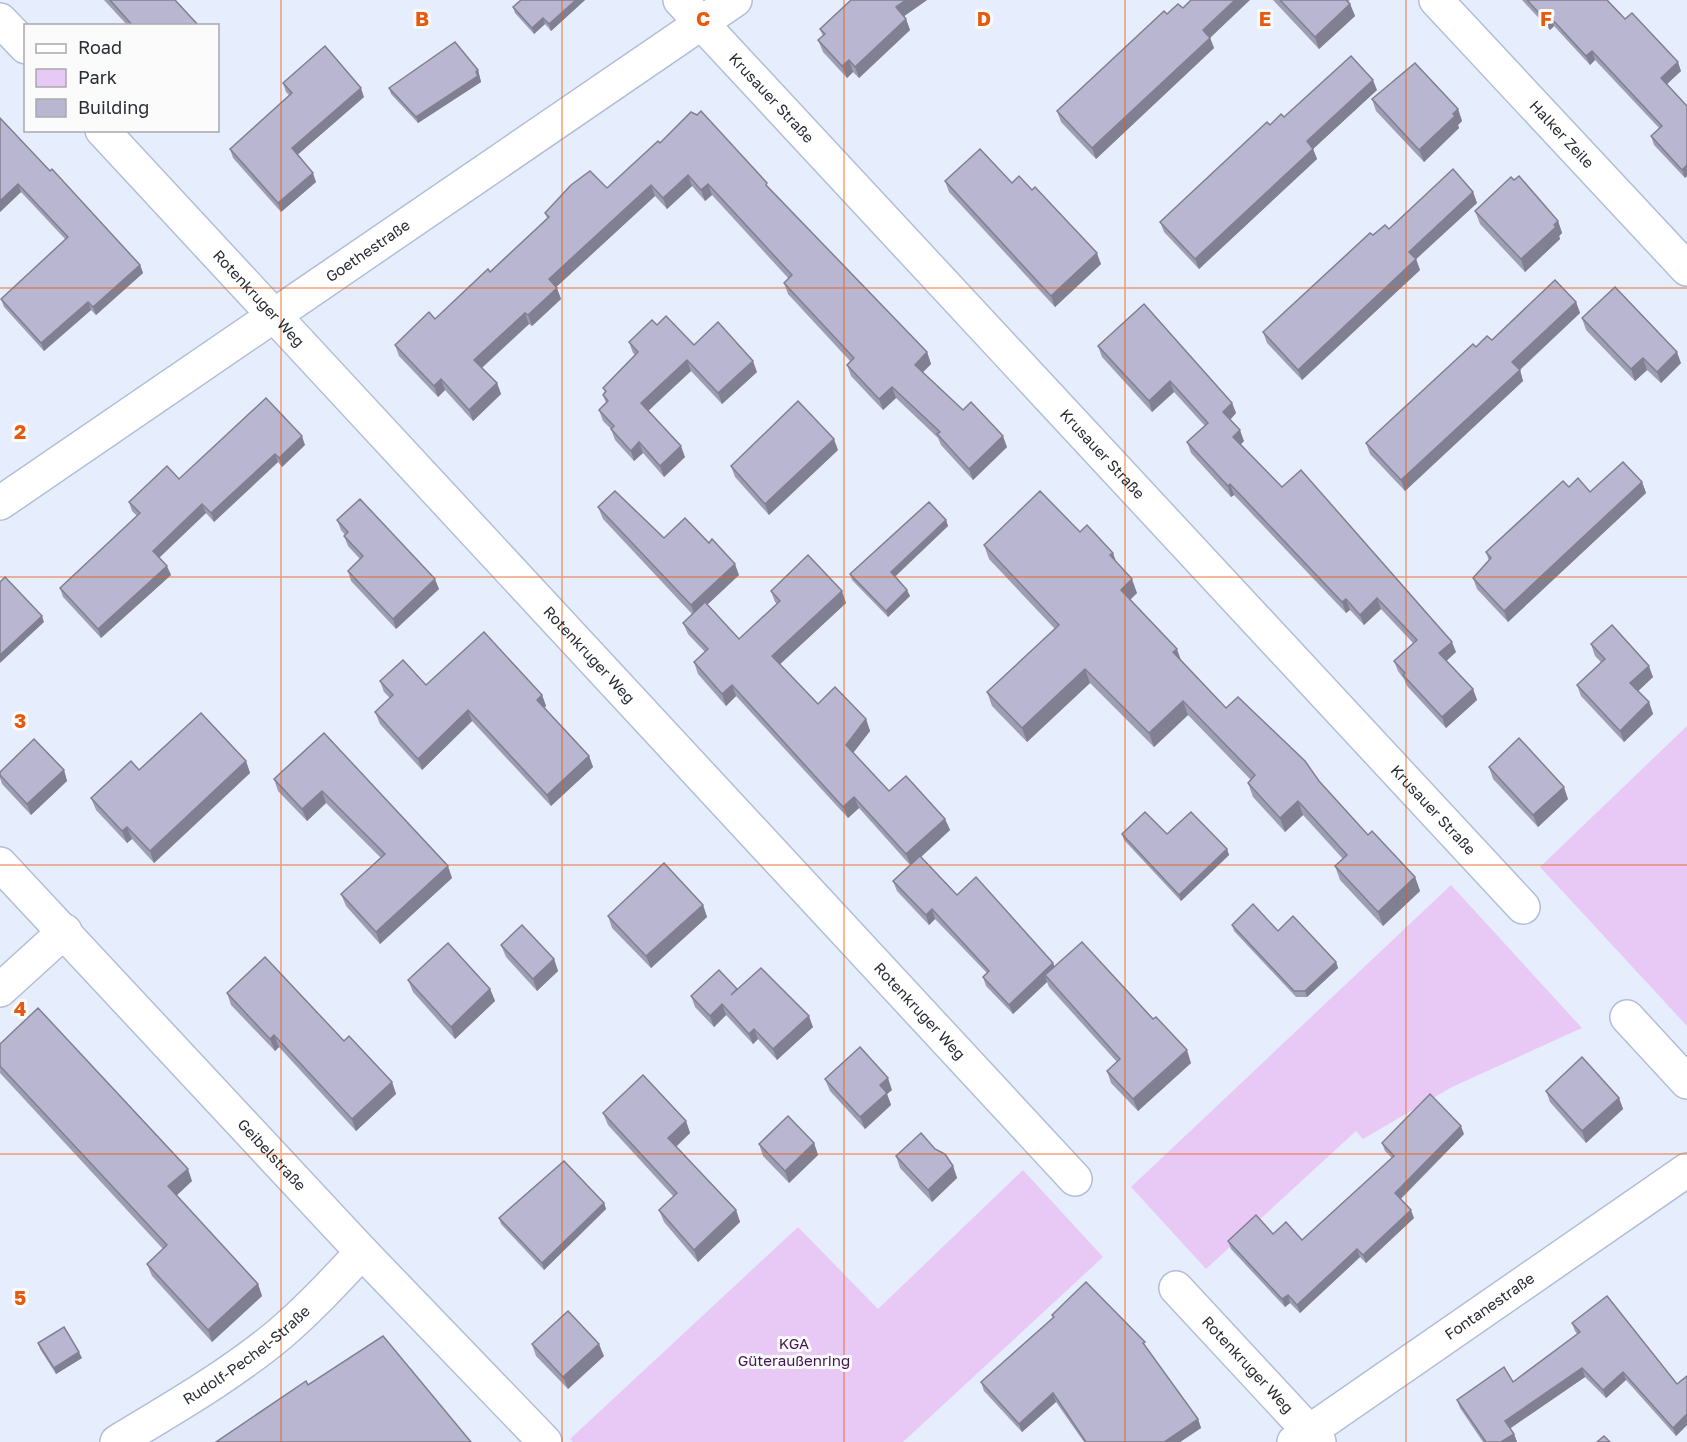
<svg xmlns="http://www.w3.org/2000/svg" width="1687" height="1442" font-family="'Golos Text',sans-serif">
<style>
.green{fill:#e8c9f6}
.lines{fill:none;stroke-linecap:round;stroke-linejoin:round}
.minor-casing{stroke:#b1bed7;stroke-width:36}
.minor{stroke:#fff;stroke-width:33}
.wall{fill:#9e9db3}
.shaded-wall{fill:#817f92}
.building{fill:#b8b6d0;stroke:#817f92;stroke-width:1.5}
.grid{fill:none;stroke:#e8590c;stroke-width:1.5;stroke-opacity:0.55}
.labels{text-anchor:middle;stroke-width:6;stroke-linejoin:round;paint-order:stroke}
.street-label{font-size:15px;fill:#282d36;stroke:#fbfbfb}
.park-label{font-size:15px;fill:#441455;stroke:#fbfbfb}
.grid-label{font-size:20px;text-anchor:middle;font-weight:bold;fill:#e8590c;stroke:#fbfbfb;stroke-width:6;stroke-linejoin:round;paint-order:stroke}
</style>
<rect width="100%" height="100%" fill="#e6eefe"/>
<g class="green">
<path d="M 1687,726 L 1687,1026 L 1540,867 Z"/>
<path d="M 1451,885 L 1582,1028 L 1452,1087 L 1363,1139 L 1356,1131 L 1206,1269 L 1131,1187 Z"/>
<path d="M 1023,1170 L 1103,1257 L 903,1442 L 573,1442 L 570,1439 L 798,1227 L 878,1309 Z"/>
</g>
<g class="lines">
<g class="minor-casing">
<g id="minor">
<path id="s1" d="M 680,0 L 1523,907"/>
<path id="s2" d="M 1436,0 L 1687,269"/>
<path d="M 0,20 L 26,47"/>
<path id="s3" d="M 102,130 L 1075,1179"/>
<path id="s4" d="M 0,503 L 735,0"/>
<path id="s5" d="M 0,864 L 362,1252 L 545,1442"/>
<path d="M 0,990 L 65,931"/>
<path d="M 1627,1017 L 1687,1082"/>
<path id="s6" d="M 1176,1288 L 1319,1442"/>
<path id="s7" d="M 117,1442 C 173,1408 231,1375 281,1333 C 310,1308 336,1280 362,1252"/>
<path id="s8" d="M 1294,1442 L 1687,1170"/>
</g>
</g>
<use href="#minor" class="minor"/>
</g>
<g class="wall">
<path d="M 104,0 L 175,0 L 199,26 L 128,26 Z"/>
<path d="M 521,0 L 585,0 L 551,31 L 545,24 L 534,34 L 515,13 L 513,7 Z"/>
<path d="M 851,0 L 927,0 L 904,16 L 906,19 L 910,30 L 859,78 L 853,72 L 847,78 L 823,52 L 818,40 L 823,36 L 820,29 Z"/>
<path d="M 1273,0 L 1350,0 L 1348,2 L 1350,4 L 1355,16 L 1319,49 Z"/>
<path d="M 1522,0 L 1607,0 L 1625,19 L 1681,71 L 1666,84 L 1687,106 L 1687,176 L 1685,178 L 1654,145 L 1651,136 L 1659,128 L 1595,60 L 1590,65 L 1554,26 L 1550,30 Z"/>
<path d="M 1167,14 L 1210,38 L 1214,48 L 1096,159 L 1061,122 L 1057,111 Z"/>
<path d="M 478,70 L 481,82 L 418,123 L 391,94 L 389,88 Z"/>
<path d="M 283,83 L 364,97 L 297,155 L 316,182 L 281,212 L 233,158 L 230,149 L 289,95 L 286,92 Z"/>
<path d="M 1377,90 L 1313,149 L 1317,159 L 1199,269 L 1164,232 L 1160,222 L 1284,117 Z"/>
<path d="M 1372,99 L 1458,109 L 1462,121 L 1458,125 L 1459,128 L 1424,162 L 1376,111 Z"/>
<path d="M 0,118 L 140,265 L 143,273 L 96,315 L 91,310 L 44,351 L 4,307 L 1,299 L 66,240 L 21,192 L 0,212 Z"/>
<path d="M 660,143 L 769,189 L 927,352 L 931,364 L 923,372 L 963,410 L 1007,447 L 973,480 L 941,445 L 938,438 L 896,398 L 883,410 L 851,376 L 847,365 L 850,361 L 788,294 L 784,283 L 789,279 L 712,195 L 705,201 L 692,186 L 667,209 L 655,196 L 556,287 L 561,299 L 532,326 L 529,324 L 482,368 L 497,383 L 501,394 L 473,421 L 445,390 L 438,397 L 399,356 L 395,345 L 435,319 L 490,272 L 547,218 L 545,213 L 607,188 Z"/>
<path d="M 945,181 L 1012,183 L 1101,264 L 1055,307 L 949,192 Z"/>
<path d="M 1473,192 L 1477,203 L 1416,259 L 1420,270 L 1302,380 L 1267,343 L 1263,332 L 1373,235 L 1389,229 Z"/>
<path d="M 1475,211 L 1558,221 L 1562,233 L 1559,236 L 1560,239 L 1525,272 L 1480,224 Z"/>
<path d="M 1576,302 L 1580,313 L 1520,370 L 1523,381 L 1405,491 L 1370,454 L 1366,443 L 1476,347 Z"/>
<path d="M 1582,318 L 1681,363 L 1661,383 L 1647,370 L 1635,381 L 1586,330 Z"/>
<path d="M 657,325 L 694,345 L 757,372 L 722,404 L 691,371 L 648,410 L 685,457 L 664,477 L 643,453 L 634,461 L 615,440 L 611,429 L 603,421 L 599,410 L 606,403 L 603,395 L 605,392 L 603,388 L 635,355 L 633,353 L 629,342 Z"/>
<path d="M 1098,346 L 1232,403 L 1236,413 L 1230,420 L 1244,441 L 1241,444 L 1282,487 L 1456,652 L 1446,661 L 1473,689 L 1477,700 L 1446,728 L 1407,686 L 1404,679 L 1398,671 L 1394,661 L 1413,643 L 1381,609 L 1364,625 L 1350,610 L 1346,613 L 1234,495 L 1231,497 L 1191,453 L 1187,442 L 1205,426 L 1174,392 L 1152,412 L 1102,357 Z"/>
<path d="M 305,445 L 282,467 L 278,462 L 214,522 L 206,513 L 159,557 L 171,575 L 101,638 L 63,597 L 60,588 L 137,516 L 132,511 L 129,502 L 179,479 Z"/>
<path d="M 838,450 L 769,515 L 735,477 L 731,466 Z"/>
<path d="M 1642,482 L 1646,493 L 1508,622 L 1477,589 L 1473,578 L 1489,561 L 1486,552 L 1569,487 L 1590,492 Z"/>
<path d="M 598,507 L 739,575 L 707,605 L 739,639 L 777,604 L 775,602 L 771,591 L 846,603 L 780,664 L 818,704 L 866,719 L 870,731 L 853,753 L 889,791 L 945,819 L 950,830 L 921,857 L 957,895 L 1053,963 L 1054,966 L 1191,1063 L 1138,1111 L 1111,1083 L 1107,1071 L 1117,1062 L 1049,987 L 1047,982 L 1013,1014 L 986,986 L 983,977 L 987,973 L 935,919 L 929,925 L 897,891 L 893,881 L 910,865 L 859,808 L 848,818 L 736,696 L 726,706 L 698,674 L 694,662 L 705,652 L 688,634 L 683,623 L 692,614 L 603,519 Z"/>
<path d="M 337,520 L 439,589 L 396,629 L 351,581 L 348,571 L 360,559 L 348,546 L 344,536 L 345,535 L 341,530 Z"/>
<path d="M 946,520 L 948,526 L 895,577 L 910,596 L 888,617 L 852,580 L 850,574 Z"/>
<path d="M 1080,532 L 1116,562 L 1137,593 L 1130,599 L 1181,661 L 1226,708 L 1319,781 L 1368,835 L 1415,877 L 1420,891 L 1383,926 L 1340,880 L 1335,866 L 1343,859 L 1303,815 L 1285,832 L 1253,797 L 1248,783 L 1251,780 L 1188,715 L 1154,747 L 1090,683 L 1027,742 L 992,706 L 987,692 L 1055,629 L 989,559 L 984,545 Z"/>
<path d="M 1591,644 L 1653,677 L 1638,691 L 1649,702 L 1653,714 L 1624,742 L 1581,696 L 1577,685 L 1601,662 L 1595,656 Z"/>
<path d="M 380,681 L 542,695 L 546,706 L 544,708 L 589,756 L 593,767 L 551,806 L 472,721 L 422,770 L 380,724 L 375,712 L 390,698 L 384,692 Z"/>
<path d="M 324,733 L 452,878 L 380,944 L 346,906 L 341,894 L 381,858 L 326,803 L 307,821 L 278,791 L 274,779 Z"/>
<path d="M 246,761 L 250,773 L 154,863 L 132,839 L 127,843 L 96,810 L 91,798 L 139,770 Z"/>
<path d="M 1489,767 L 1568,799 L 1538,827 L 1493,779 Z"/>
<path d="M 64,770 L 67,781 L 31,815 L 2,784 L 0,778 L 0,772 Z"/>
<path d="M 1122,834 L 1167,834 L 1227,849 L 1229,855 L 1181,901 L 1124,840 Z"/>
<path d="M 703,905 L 707,917 L 651,968 L 612,928 L 608,916 Z"/>
<path d="M 1232,925 L 1336,962 L 1338,968 L 1307,997 L 1296,997 L 1234,931 Z"/>
<path d="M 501,945 L 554,959 L 558,971 L 537,991 L 506,957 Z"/>
<path d="M 408,980 L 490,989 L 495,1001 L 455,1039 L 413,992 Z"/>
<path d="M 738,989 L 813,1027 L 777,1060 L 758,1039 L 753,1044 L 726,1015 L 714,1027 L 695,1007 L 691,996 Z"/>
<path d="M 227,993 L 344,1041 L 392,1082 L 396,1094 L 356,1131 L 279,1047 L 275,1051 L 231,1005 Z"/>
<path d="M 0,1044 L 192,1181 L 176,1195 L 258,1284 L 262,1296 L 212,1342 L 152,1276 L 147,1264 L 163,1249 L 0,1073 Z"/>
<path d="M 825,1079 L 892,1090 L 887,1094 L 891,1105 L 865,1129 L 830,1091 Z"/>
<path d="M 1546,1091 L 1619,1098 L 1623,1109 L 1586,1143 L 1550,1102 Z"/>
<path d="M 603,1113 L 686,1121 L 690,1133 L 676,1147 L 736,1210 L 740,1222 L 698,1262 L 664,1222 L 659,1210 L 674,1197 L 608,1125 Z"/>
<path d="M 1464,1134 L 1401,1199 L 1414,1218 L 1366,1263 L 1360,1257 L 1300,1313 L 1290,1303 L 1285,1307 L 1231,1249 L 1228,1241 L 1273,1234 L 1302,1240 L 1392,1158 L 1385,1151 L 1382,1143 Z"/>
<path d="M 814,1143 L 818,1155 L 789,1183 L 763,1156 L 759,1144 Z"/>
<path d="M 935,1149 L 953,1166 L 957,1178 L 932,1202 L 900,1168 L 896,1156 Z"/>
<path d="M 604,1203 L 606,1209 L 544,1270 L 501,1224 L 499,1218 Z"/>
<path d="M 1052,1315 L 1148,1350 L 1198,1419 L 1201,1428 L 1180,1442 L 1084,1442 L 1056,1402 L 1022,1432 L 984,1391 L 981,1382 L 1053,1318 Z"/>
<path d="M 1572,1323 L 1677,1384 L 1687,1376 L 1687,1425 L 1676,1436 L 1626,1380 L 1606,1398 L 1585,1377 L 1510,1428 L 1514,1434 L 1517,1442 L 1483,1442 L 1460,1408 L 1457,1400 L 1513,1382 L 1577,1334 L 1575,1331 Z"/>
<path d="M 38,1343 L 82,1358 L 56,1374 L 40,1349 Z"/>
<path d="M 532,1344 L 604,1356 L 568,1389 L 536,1356 Z"/>
</g>
<g class="shaded-wall">
<path d="M 576,0 L 585,0 L 551,31 L 549,24 Z"/>
<path d="M 906,0 L 927,0 L 900,19 L 896,7 Z"/>
<path d="M 1235,0 L 1250,0 L 1210,38 L 1214,48 L 1096,159 L 1092,148 L 1203,30 Z"/>
<path d="M 1350,4 L 1355,16 L 1319,49 L 1315,37 Z"/>
<path d="M 543,18 L 545,24 L 534,34 L 532,28 Z"/>
<path d="M 1551,18 L 1554,26 L 1550,30 L 1547,22 Z"/>
<path d="M 906,19 L 910,30 L 859,78 L 855,67 Z"/>
<path d="M 1592,51 L 1595,60 L 1590,65 L 1586,56 Z"/>
<path d="M 849,60 L 853,72 L 847,78 L 842,66 Z"/>
<path d="M 1678,62 L 1681,71 L 1664,87 L 1661,78 Z"/>
<path d="M 478,70 L 481,82 L 418,123 L 416,117 Z"/>
<path d="M 1373,80 L 1377,90 L 1313,149 L 1317,159 L 1199,269 L 1195,259 L 1307,141 Z"/>
<path d="M 361,88 L 364,97 L 295,157 L 292,148 Z"/>
<path d="M 1458,109 L 1462,121 L 1458,125 L 1459,128 L 1424,162 L 1419,150 Z"/>
<path d="M 1687,165 L 1687,176 L 1685,178 L 1682,170 Z"/>
<path d="M 313,173 L 316,182 L 281,212 L 278,203 Z"/>
<path d="M 688,175 L 692,186 L 667,209 L 663,198 Z"/>
<path d="M 18,184 L 21,192 L 0,212 L 0,201 Z"/>
<path d="M 708,184 L 712,195 L 705,201 L 701,190 Z"/>
<path d="M 651,185 L 655,196 L 553,290 L 549,279 Z"/>
<path d="M 1473,192 L 1477,203 L 1413,262 L 1409,252 Z"/>
<path d="M 1558,221 L 1562,233 L 1559,236 L 1560,239 L 1525,272 L 1521,259 Z"/>
<path d="M 1097,253 L 1101,264 L 1055,307 L 1051,296 Z"/>
<path d="M 1416,259 L 1420,270 L 1302,380 L 1298,370 Z"/>
<path d="M 140,265 L 143,273 L 96,315 L 93,307 Z"/>
<path d="M 557,288 L 561,299 L 532,326 L 528,315 Z"/>
<path d="M 88,302 L 91,310 L 44,351 L 41,343 Z"/>
<path d="M 1576,302 L 1580,313 L 1516,373 L 1512,362 Z"/>
<path d="M 525,313 L 529,324 L 478,371 L 474,360 Z"/>
<path d="M 927,352 L 931,364 L 919,376 L 915,365 Z"/>
<path d="M 1677,352 L 1681,363 L 1661,383 L 1657,372 Z"/>
<path d="M 1643,358 L 1647,370 L 1635,381 L 1631,369 Z"/>
<path d="M 687,360 L 691,371 L 645,414 L 641,403 Z"/>
<path d="M 753,361 L 757,372 L 722,404 L 718,393 Z"/>
<path d="M 1520,370 L 1523,381 L 1405,491 L 1401,480 Z"/>
<path d="M 441,379 L 445,390 L 438,397 L 434,386 Z"/>
<path d="M 1170,381 L 1174,392 L 1152,412 L 1149,401 Z"/>
<path d="M 497,383 L 501,394 L 473,421 L 469,410 Z"/>
<path d="M 892,387 L 896,398 L 883,410 L 879,399 Z"/>
<path d="M 1232,403 L 1236,413 L 1227,423 L 1223,412 Z"/>
<path d="M 1240,430 L 1244,441 L 1237,448 L 1233,437 Z"/>
<path d="M 302,436 L 305,445 L 282,467 L 279,458 Z"/>
<path d="M 1003,436 L 1007,447 L 973,480 L 969,469 Z"/>
<path d="M 834,439 L 838,450 L 769,515 L 765,504 Z"/>
<path d="M 639,442 L 643,453 L 634,461 L 631,451 Z"/>
<path d="M 681,446 L 685,457 L 664,477 L 660,466 Z"/>
<path d="M 275,454 L 278,462 L 214,522 L 211,513 Z"/>
<path d="M 1642,482 L 1646,493 L 1508,622 L 1504,611 Z"/>
<path d="M 1230,484 L 1234,495 L 1231,497 L 1228,486 Z"/>
<path d="M 202,504 L 206,513 L 157,560 L 153,551 Z"/>
<path d="M 946,520 L 948,526 L 893,578 L 891,572 Z"/>
<path d="M 1113,553 L 1118,567 L 1110,555 Z"/>
<path d="M 735,564 L 739,575 L 695,616 L 691,605 Z"/>
<path d="M 167,566 L 171,575 L 101,638 L 98,629 Z"/>
<path d="M 435,579 L 439,589 L 396,629 L 393,619 Z"/>
<path d="M 1132,579 L 1137,593 L 1126,604 L 1121,590 Z"/>
<path d="M 907,590 L 910,596 L 888,617 L 886,611 Z"/>
<path d="M 842,591 L 846,603 L 777,667 L 772,656 Z"/>
<path d="M 1377,598 L 1381,609 L 1364,625 L 1360,615 Z"/>
<path d="M 1346,599 L 1350,610 L 1346,613 L 1342,602 Z"/>
<path d="M 42,616 L 44,622 L 0,663 L 0,655 Z"/>
<path d="M 1452,642 L 1456,652 L 1443,664 L 1439,653 Z"/>
<path d="M 1177,649 L 1182,663 L 1173,652 Z"/>
<path d="M 1649,666 L 1653,677 L 1635,694 L 1630,683 Z"/>
<path d="M 1085,669 L 1090,683 L 1027,742 L 1022,728 Z"/>
<path d="M 732,685 L 736,696 L 726,706 L 722,694 Z"/>
<path d="M 1473,689 L 1477,700 L 1446,728 L 1442,717 Z"/>
<path d="M 542,695 L 546,706 L 541,712 L 537,700 Z"/>
<path d="M 1183,701 L 1188,715 L 1154,747 L 1149,733 Z"/>
<path d="M 1649,702 L 1653,714 L 1624,742 L 1620,731 Z"/>
<path d="M 468,710 L 472,721 L 422,770 L 418,759 Z"/>
<path d="M 866,719 L 870,731 L 850,757 L 846,745 Z"/>
<path d="M 589,756 L 593,767 L 551,806 L 547,795 Z"/>
<path d="M 246,761 L 250,773 L 154,863 L 150,851 Z"/>
<path d="M 64,770 L 67,781 L 31,815 L 27,804 Z"/>
<path d="M 1564,787 L 1568,799 L 1538,827 L 1533,815 Z"/>
<path d="M 322,791 L 326,803 L 307,821 L 302,809 Z"/>
<path d="M 854,797 L 859,808 L 848,818 L 843,807 Z"/>
<path d="M 1298,801 L 1303,815 L 1285,832 L 1280,818 Z"/>
<path d="M 945,819 L 950,830 L 911,866 L 906,854 Z"/>
<path d="M 127,827 L 132,839 L 127,843 L 122,831 Z"/>
<path d="M 1227,849 L 1229,855 L 1181,901 L 1179,895 Z"/>
<path d="M 448,866 L 452,878 L 380,944 L 376,932 Z"/>
<path d="M 1415,877 L 1420,891 L 1383,926 L 1378,912 Z"/>
<path d="M 703,905 L 707,917 L 651,968 L 646,956 Z"/>
<path d="M 932,909 L 935,919 L 929,925 L 926,915 Z"/>
<path d="M 554,959 L 558,971 L 537,991 L 533,979 Z"/>
<path d="M 1336,962 L 1338,968 L 1307,997 L 1305,991 Z"/>
<path d="M 1053,963 L 1057,972 L 1045,975 L 1047,982 L 1013,1014 L 1009,1005 Z"/>
<path d="M 490,989 L 495,1001 L 455,1039 L 451,1027 Z"/>
<path d="M 722,1004 L 726,1015 L 714,1027 L 710,1016 Z"/>
<path d="M 809,1016 L 813,1027 L 777,1060 L 773,1049 Z"/>
<path d="M 754,1029 L 758,1039 L 753,1044 L 749,1034 Z"/>
<path d="M 274,1035 L 279,1047 L 275,1051 L 270,1039 Z"/>
<path d="M 1187,1050 L 1191,1063 L 1138,1111 L 1133,1099 Z"/>
<path d="M 888,1078 L 892,1090 L 887,1094 L 891,1105 L 865,1129 L 860,1117 L 880,1085 Z"/>
<path d="M 392,1082 L 396,1094 L 356,1131 L 352,1119 Z"/>
<path d="M 1619,1098 L 1623,1109 L 1586,1143 L 1582,1131 Z"/>
<path d="M 686,1121 L 690,1133 L 672,1150 L 668,1138 Z"/>
<path d="M 1461,1126 L 1464,1134 L 1398,1201 L 1395,1193 Z"/>
<path d="M 814,1143 L 818,1155 L 789,1183 L 785,1171 Z"/>
<path d="M 953,1166 L 957,1178 L 932,1202 L 928,1190 Z"/>
<path d="M 188,1169 L 192,1181 L 173,1199 L 168,1186 Z"/>
<path d="M 604,1203 L 606,1209 L 544,1270 L 542,1263 Z"/>
<path d="M 736,1210 L 740,1222 L 698,1262 L 694,1250 Z"/>
<path d="M 1411,1210 L 1414,1218 L 1366,1263 L 1363,1255 Z"/>
<path d="M 1357,1249 L 1360,1257 L 1300,1313 L 1297,1305 Z"/>
<path d="M 258,1284 L 262,1296 L 212,1342 L 208,1330 Z"/>
<path d="M 1288,1295 L 1290,1303 L 1285,1307 L 1282,1299 Z"/>
<path d="M 599,1344 L 604,1356 L 568,1389 L 563,1377 Z"/>
<path d="M 79,1352 L 82,1358 L 56,1374 L 54,1368 Z"/>
<path d="M 1582,1368 L 1585,1377 L 1508,1430 L 1505,1421 Z"/>
<path d="M 1623,1372 L 1626,1380 L 1606,1398 L 1603,1390 Z"/>
<path d="M 1053,1393 L 1056,1402 L 1022,1432 L 1019,1424 Z"/>
<path d="M 1687,1414 L 1687,1425 L 1676,1436 L 1673,1428 Z"/>
<path d="M 1198,1419 L 1201,1428 L 1180,1442 L 1164,1442 Z"/>
<path d="M 1514,1434 L 1517,1442 L 1501,1442 Z"/>
</g>
<g class="building">
<path d="M 110,0 L 175,0 L 199,26 L 133,26 Z"/>
<path d="M 521,0 L 576,0 L 549,24 L 543,18 L 532,28 L 513,7 Z"/>
<path d="M 851,0 L 906,0 L 896,7 L 906,19 L 855,67 L 849,60 L 842,66 L 818,40 L 825,34 L 820,29 Z"/>
<path d="M 1191,0 L 1235,0 L 1203,30 L 1210,38 L 1092,148 L 1057,111 L 1164,11 L 1167,14 L 1178,4 L 1183,8 Z"/>
<path d="M 1280,0 L 1346,0 L 1350,4 L 1315,37 Z"/>
<path d="M 1527,0 L 1607,0 L 1625,19 L 1632,13 L 1678,62 L 1661,78 L 1687,106 L 1687,165 L 1682,170 L 1651,136 L 1662,126 L 1592,51 L 1586,56 L 1551,18 L 1547,22 Z"/>
<path d="M 455,42 L 478,70 L 476,72 L 478,76 L 416,117 L 389,88 Z"/>
<path d="M 325,46 L 361,88 L 292,148 L 313,173 L 278,203 L 230,149 L 292,93 L 283,83 Z"/>
<path d="M 1351,56 L 1373,80 L 1307,141 L 1313,149 L 1195,259 L 1160,222 L 1267,122 L 1270,125 L 1281,114 L 1284,117 Z"/>
<path d="M 1415,63 L 1458,109 L 1453,114 L 1455,116 L 1419,150 L 1372,99 Z"/>
<path d="M 701,111 L 767,183 L 766,185 L 927,352 L 915,365 L 963,410 L 971,402 L 1003,436 L 969,469 L 937,434 L 940,432 L 892,387 L 879,399 L 847,365 L 854,358 L 784,283 L 792,275 L 708,184 L 701,190 L 688,175 L 663,198 L 651,185 L 549,279 L 557,288 L 528,315 L 525,313 L 474,360 L 497,383 L 469,410 L 441,379 L 434,386 L 395,345 L 429,312 L 435,319 L 488,269 L 490,272 L 549,217 L 545,213 L 571,185 L 590,171 L 607,188 L 658,141 L 660,143 L 691,112 L 697,115 Z"/>
<path d="M 0,118 L 50,171 L 52,169 L 140,265 L 93,307 L 88,302 L 41,343 L 1,299 L 68,237 L 18,184 L 0,201 Z"/>
<path d="M 980,149 L 1012,183 L 1019,176 L 1032,190 L 1035,187 L 1097,253 L 1051,296 L 945,181 Z"/>
<path d="M 1453,169 L 1473,192 L 1409,252 L 1416,259 L 1298,370 L 1263,332 L 1370,233 L 1373,235 L 1385,225 L 1389,229 Z"/>
<path d="M 1519,176 L 1558,221 L 1554,225 L 1556,227 L 1521,259 L 1475,211 L 1511,177 L 1514,180 Z"/>
<path d="M 1555,280 L 1576,302 L 1512,362 L 1520,370 L 1401,480 L 1366,443 L 1473,344 L 1476,347 L 1487,336 L 1492,340 Z"/>
<path d="M 1615,287 L 1677,352 L 1657,372 L 1643,358 L 1631,369 L 1582,318 Z"/>
<path d="M 1144,304 L 1232,403 L 1223,412 L 1240,430 L 1233,437 L 1282,487 L 1301,470 L 1452,642 L 1439,653 L 1473,689 L 1442,717 L 1403,675 L 1405,673 L 1394,661 L 1417,640 L 1377,598 L 1360,615 L 1346,599 L 1342,602 L 1230,484 L 1228,486 L 1187,442 L 1208,423 L 1170,381 L 1149,401 L 1098,346 Z"/>
<path d="M 666,316 L 694,345 L 718,322 L 753,361 L 718,393 L 687,360 L 641,403 L 681,446 L 660,466 L 639,442 L 631,451 L 611,429 L 614,426 L 599,410 L 608,401 L 603,395 L 606,391 L 603,388 L 638,352 L 629,342 L 652,320 L 657,325 Z"/>
<path d="M 266,398 L 302,436 L 279,458 L 275,454 L 211,513 L 202,504 L 153,551 L 167,566 L 98,629 L 60,588 L 140,513 L 129,502 L 167,466 L 179,479 Z"/>
<path d="M 798,401 L 834,439 L 765,504 L 731,466 Z"/>
<path d="M 1623,462 L 1642,482 L 1504,611 L 1473,578 L 1491,558 L 1486,552 L 1563,481 L 1569,487 L 1578,478 L 1590,492 Z"/>
<path d="M 615,491 L 664,538 L 685,518 L 709,543 L 712,539 L 735,564 L 691,605 L 598,507 Z"/>
<path d="M 1040,491 L 1080,532 L 1087,525 L 1113,553 L 1110,555 L 1132,579 L 1121,590 L 1177,649 L 1173,652 L 1226,708 L 1238,697 L 1305,761 L 1319,781 L 1368,835 L 1372,831 L 1415,877 L 1378,912 L 1335,866 L 1347,855 L 1298,801 L 1280,818 L 1248,783 L 1255,775 L 1183,701 L 1149,733 L 1085,669 L 1022,728 L 987,692 L 1059,625 L 984,545 Z"/>
<path d="M 360,499 L 435,579 L 393,619 L 348,571 L 363,556 L 344,536 L 348,532 L 337,520 Z"/>
<path d="M 929,502 L 946,520 L 891,572 L 907,590 L 886,611 L 850,574 Z"/>
<path d="M 808,555 L 842,591 L 772,656 L 818,704 L 835,687 L 866,719 L 846,745 L 889,791 L 906,776 L 945,819 L 906,854 L 854,797 L 843,807 L 732,685 L 722,694 L 694,662 L 708,649 L 683,623 L 705,602 L 739,639 L 780,601 L 771,591 Z"/>
<path d="M 5,577 L 42,616 L 0,655 L 0,582 Z"/>
<path d="M 1612,625 L 1649,666 L 1630,683 L 1649,702 L 1620,731 L 1577,685 L 1605,659 L 1591,644 Z"/>
<path d="M 484,632 L 542,695 L 537,700 L 589,756 L 547,795 L 468,710 L 418,759 L 375,712 L 393,695 L 380,681 L 403,660 L 426,685 Z"/>
<path d="M 201,713 L 246,761 L 150,851 L 127,827 L 122,831 L 91,798 L 131,761 L 139,770 Z"/>
<path d="M 324,733 L 448,866 L 376,932 L 341,894 L 385,854 L 322,791 L 302,809 L 274,779 Z"/>
<path d="M 1519,738 L 1564,787 L 1533,815 L 1489,767 Z"/>
<path d="M 34,739 L 64,770 L 27,804 L 0,775 L 0,772 Z"/>
<path d="M 1145,812 L 1167,834 L 1191,812 L 1227,849 L 1179,895 L 1122,834 Z"/>
<path d="M 920,856 L 957,895 L 976,877 L 1053,963 L 1009,1005 L 983,977 L 989,971 L 932,909 L 926,915 L 893,881 Z"/>
<path d="M 664,863 L 703,905 L 646,956 L 608,916 Z"/>
<path d="M 1253,904 L 1278,931 L 1293,916 L 1336,962 L 1305,991 L 1294,991 L 1232,925 Z"/>
<path d="M 522,925 L 554,959 L 533,979 L 501,945 Z"/>
<path d="M 1082,942 L 1153,1019 L 1156,1017 L 1187,1050 L 1133,1099 L 1107,1071 L 1120,1059 L 1045,975 Z"/>
<path d="M 448,943 L 490,989 L 451,1027 L 408,980 Z"/>
<path d="M 265,957 L 344,1041 L 349,1036 L 392,1082 L 352,1119 L 274,1035 L 270,1039 L 227,993 Z"/>
<path d="M 761,968 L 809,1016 L 773,1049 L 754,1029 L 749,1034 L 722,1004 L 710,1016 L 691,996 L 719,970 L 737,989 L 731,995 Z"/>
<path d="M 38,1008 L 188,1169 L 168,1186 L 258,1284 L 208,1330 L 147,1264 L 167,1245 L 0,1066 L 0,1044 Z"/>
<path d="M 860,1047 L 888,1078 L 880,1085 L 887,1093 L 860,1117 L 825,1079 Z"/>
<path d="M 1582,1057 L 1619,1098 L 1582,1131 L 1546,1091 Z"/>
<path d="M 643,1075 L 686,1121 L 668,1138 L 736,1210 L 694,1250 L 659,1210 L 677,1193 L 603,1113 Z"/>
<path d="M 1430,1094 L 1461,1126 L 1395,1193 L 1411,1210 L 1363,1255 L 1357,1249 L 1297,1305 L 1288,1295 L 1282,1299 L 1228,1241 L 1256,1215 L 1273,1234 L 1286,1222 L 1302,1240 L 1394,1156 L 1382,1143 Z"/>
<path d="M 788,1116 L 814,1143 L 785,1171 L 759,1144 Z"/>
<path d="M 921,1133 L 935,1149 L 945,1154 L 953,1166 L 928,1190 L 896,1156 Z"/>
<path d="M 564,1161 L 604,1203 L 542,1263 L 499,1218 Z"/>
<path d="M 1086,1282 L 1145,1342 L 1143,1343 L 1198,1419 L 1164,1442 L 1086,1442 L 1053,1393 L 1019,1424 L 981,1382 L 1054,1317 L 1052,1315 Z"/>
<path d="M 1607,1296 L 1677,1384 L 1687,1376 L 1687,1414 L 1673,1428 L 1623,1372 L 1603,1390 L 1582,1368 L 1505,1421 L 1514,1434 L 1501,1442 L 1486,1442 L 1457,1400 L 1504,1367 L 1513,1382 L 1580,1332 L 1572,1323 Z"/>
<path d="M 568,1311 L 599,1344 L 563,1377 L 532,1344 Z"/>
<path d="M 64,1327 L 79,1352 L 54,1368 L 38,1343 Z"/>
<path d="M 383,1336 L 471,1442 L 216,1442 L 306,1381 L 308,1385 Z"/>
<path d="M 1604,1436 L 1610,1442 L 1597,1442 Z"/>
</g>
<path class="grid" d="M 281,0 L 281,1442M 562,0 L 562,1442M 844,0 L 844,1442M 1125,0 L 1125,1442M 1406,0 L 1406,1442M 0,288 L 1687,288M 0,577 L 1687,577M 0,865 L 1687,865M 0,1154 L 1687,1154"/>
<g class="labels">
<g class="street-label">
<text dy="5" stroke="none"><textPath href="#s1" startOffset="134">Krusauer Straße</textPath></text>
<text dy="5" stroke="none"><textPath href="#s2" startOffset="184">Halker Zeile</textPath></text>
<text dy="5" stroke="none"><textPath href="#s4" startOffset="446">Goethestraße</textPath></text>
<text dy="5" stroke="none"><textPath href="#s3" startOffset="230">Rotenkruger Weg</textPath></text>
<text dy="5" stroke="none"><textPath href="#s1" startOffset="620">Krusauer Straße</textPath></text>
<text dy="5" stroke="none"><textPath href="#s3" startOffset="716">Rotenkruger Weg</textPath></text>
<text dy="5" stroke="none"><textPath href="#s1" startOffset="1106">Krusauer Straße</textPath></text>
<text dy="5" stroke="none"><textPath href="#s3" startOffset="1202">Rotenkruger Weg</textPath></text>
<text dy="5" stroke="none"><textPath href="#s5" startOffset="398">Geibelstraße</textPath></text>
<text dy="5" stroke="none"><textPath href="#s8" startOffset="238">Fontanestraße</textPath></text>
<text dy="5" stroke="none"><textPath href="#s7" startOffset="156">Rudolf-Pechel-Straße</textPath></text>
<text dy="5" stroke="none"><textPath href="#s6" startOffset="105">Rotenkruger Weg</textPath></text>
</g>
<g class="park-label">
<text x="794" y="1349">KGA<tspan x="794" dy="17">Güteraußenring</tspan></text>
</g>
</g>
<g class="grid-label">
<text x="422" y="26">B</text>
<text x="703" y="26">C</text>
<text x="984" y="26">D</text>
<text x="1265" y="26">E</text>
<text x="1546" y="26">F</text>
<text x="20" y="439">2</text>
<text x="20" y="728">3</text>
<text x="20" y="1016">4</text>
<text x="20" y="1305">5</text>
</g>
<rect x="24" y="24" width="195" height="108" fill="#fbfbfb" stroke="#a7a9ac" stroke-width="1.5"/>
<rect x="36" y="44" width="30" height="9" fill="#ffffff" stroke="#a7a9ac" stroke-width="1.5"/>
<text x="78" y="54" font-size="18" fill="#282d36">Road</text>
<rect x="36" y="69" width="30" height="18" fill="#e8c9f6" stroke="#a7a9ac" stroke-width="1.5"/>
<text x="78" y="84" font-size="18" fill="#282d36">Park</text>
<rect x="36" y="99" width="30" height="18" fill="#b8b6d0" stroke="#a7a9ac" stroke-width="1.5"/>
<text x="78" y="114" font-size="18" fill="#282d36">Building</text>
</svg>
